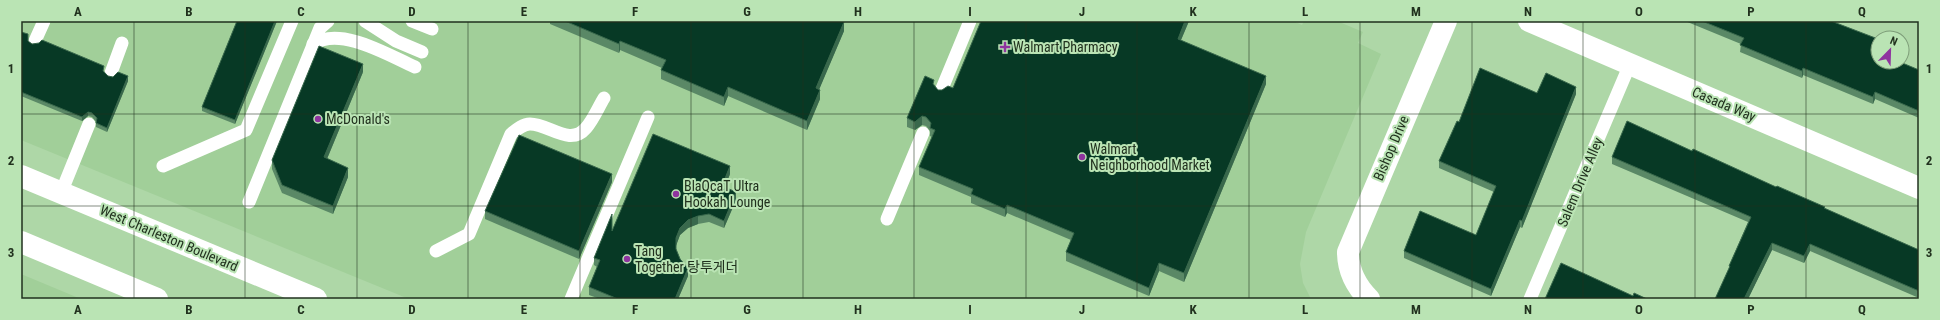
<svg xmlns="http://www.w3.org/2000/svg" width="1940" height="320" font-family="'Roboto Condensed','Noto Sans KR',sans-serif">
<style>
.built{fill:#a1cf99}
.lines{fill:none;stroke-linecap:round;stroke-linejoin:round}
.lane{stroke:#fff;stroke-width:13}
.street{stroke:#fff;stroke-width:22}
.primary{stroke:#fff;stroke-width:22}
.wall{fill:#5a8866}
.shaded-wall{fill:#39684c}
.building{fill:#073925;stroke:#39684c}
.grid{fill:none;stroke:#21311e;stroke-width:1;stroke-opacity:0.55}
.poi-dot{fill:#8f349f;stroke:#bae4b4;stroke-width:1.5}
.labels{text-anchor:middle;stroke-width:4;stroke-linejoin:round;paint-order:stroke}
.poi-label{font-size:14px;fill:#21311e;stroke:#bae4b4;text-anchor:start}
.street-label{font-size:14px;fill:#21311e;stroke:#bae4b4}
.neatline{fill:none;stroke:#21311e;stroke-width:1.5}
.grid-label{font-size:13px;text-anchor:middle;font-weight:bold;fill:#21311e}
</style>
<rect width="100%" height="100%" fill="#aed7a7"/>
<g class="built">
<path d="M 21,21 L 1293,21 L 1302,25 L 1304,21 L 1337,21 L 1363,32 L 1358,43 L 1381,54 L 1306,232 L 1300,264 L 1303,283 L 1311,299 L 409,299 L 21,140 Z"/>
<path d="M 21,274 L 81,299 L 21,299 Z"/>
</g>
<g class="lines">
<g class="lane">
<path d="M 365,21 L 396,41 L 422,52"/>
<path d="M 412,21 L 432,29"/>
<path d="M 35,41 L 44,21"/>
<path d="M 313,44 C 341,26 388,55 415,67"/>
<path d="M 111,73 L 122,43"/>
<path d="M 941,91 L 970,21"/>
<path d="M 163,166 L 246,130 L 292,21"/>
<path d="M 61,193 L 89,124"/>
<path d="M 249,202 L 320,28 L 328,21"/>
<path d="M 887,219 L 923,133"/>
<path d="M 436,251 L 469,234 L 511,134 C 516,130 523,124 530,124 C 549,124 570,147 586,128 C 593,120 598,108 604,98"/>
<path d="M 571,299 L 648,117"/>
<path d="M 1530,299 L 1630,64"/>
</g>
<g class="street">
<path d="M 1529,21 L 1919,188"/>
<path d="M 1369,299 C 1356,286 1348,271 1348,252 L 1446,21"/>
</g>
<g class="primary">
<path d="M 21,176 L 316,299"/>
<path d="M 21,242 L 157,299"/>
</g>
</g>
<g class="wall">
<path d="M 237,21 L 277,21 L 235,124 L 202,111 L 202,107 Z"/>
<path d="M 550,21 L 842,21 L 844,31 L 819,89 L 820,99 L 807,130 L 728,96 L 724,106 L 661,79 L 661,70 L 662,68 L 620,50 L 619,53 L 550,24 Z"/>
<path d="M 981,21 L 1189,21 L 1181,40 L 1266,84 L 1184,282 L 1159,271 L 1149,296 L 1066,261 L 1066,252 L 1071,240 L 1007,213 L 1005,217 L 971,203 L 971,197 L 919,175 L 919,167 L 932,137 L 930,136 L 930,131 L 926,126 L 922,125 L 915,130 L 907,127 L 907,118 L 934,84 L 938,90 L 942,90 L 953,88 Z"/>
<path d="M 1685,21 L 1831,21 L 1878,62 L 1919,70 L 1919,118 L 1875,99 L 1873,104 L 1803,75 L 1802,78 L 1740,52 L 1741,44 Z"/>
<path d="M 21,32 L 28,41 L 32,44 L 104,71 L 108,76 L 128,81 L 107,132 L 96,127 L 96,122 L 92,117 L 88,116 L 82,121 L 21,96 Z"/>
<path d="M 363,72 L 327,159 L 348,177 L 333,214 L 282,193 L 272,169 L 272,160 Z"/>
<path d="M 1576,94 L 1522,228 L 1520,227 L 1491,296 L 1404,258 L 1404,251 L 1476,235 L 1494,192 L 1439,168 L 1439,161 L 1459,122 Z"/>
<path d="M 1692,151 L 1776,187 L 1919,250 L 1919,298 L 1810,251 L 1804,263 L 1772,250 L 1748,299 L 1715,299 L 1729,269 L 1729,266 L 1748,222 L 1612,164 L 1612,157 Z"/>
<path d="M 730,174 L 725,187 L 736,200 L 724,228 L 709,222 L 698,224 L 688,228 L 680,235 L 676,245 L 676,249 L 688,276 L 678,299 L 600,299 L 589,295 L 589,287 L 597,267 L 594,265 L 594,258 L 612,231 Z"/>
<path d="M 612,182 L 579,259 L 485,219 L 485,211 Z"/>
</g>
<g class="shaded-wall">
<path d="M 275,21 L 277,21 L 235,124 L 235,120 Z"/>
<path d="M 1185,21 L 1189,21 L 1178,47 L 1178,39 Z"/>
<path d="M 844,22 L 844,31 L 816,97 L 816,88 Z"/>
<path d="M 620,41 L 620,50 L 619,53 L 619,44 Z"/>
<path d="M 363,64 L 363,72 L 324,166 L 324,157 Z"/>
<path d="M 1803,68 L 1803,75 L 1802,78 L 1802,71 Z"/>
<path d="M 128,76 L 128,81 L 107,132 L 107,128 Z"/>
<path d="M 1266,76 L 1266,84 L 1184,282 L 1184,273 Z"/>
<path d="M 728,87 L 728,96 L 724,106 L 724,97 Z"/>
<path d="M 1576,87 L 1576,94 L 1522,228 L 1522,221 Z"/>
<path d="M 820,90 L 820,99 L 807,130 L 807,121 Z"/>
<path d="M 1875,92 L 1875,99 L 1873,104 L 1873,97 Z"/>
<path d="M 88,112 L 88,116 L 82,121 L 82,117 Z"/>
<path d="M 922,116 L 922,125 L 915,130 L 915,122 Z"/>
<path d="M 730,166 L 730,174 L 722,194 L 722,186 Z"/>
<path d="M 348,168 L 348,177 L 333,214 L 333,206 Z"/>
<path d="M 612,174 L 612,182 L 579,259 L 579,251 Z"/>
<path d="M 736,192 L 736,200 L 724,228 L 724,221 Z"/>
<path d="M 1007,205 L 1007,213 L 1005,217 L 1005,209 Z"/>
<path d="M 698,216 L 698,224 L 688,228 L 680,235 L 676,246 L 676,238 L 680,228 L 688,220 Z"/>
<path d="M 1520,220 L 1520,227 L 1491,296 L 1491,289 Z"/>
<path d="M 1772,243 L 1772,250 L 1748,299 L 1744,299 Z"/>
<path d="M 1810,244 L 1810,251 L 1804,263 L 1804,256 Z"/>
<path d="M 1159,263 L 1159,271 L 1149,296 L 1149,288 Z"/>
<path d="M 688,268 L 688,276 L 678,299 L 675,299 Z"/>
</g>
<g class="building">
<path d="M 237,21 L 275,21 L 235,120 L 202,107 Z"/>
<path d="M 565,21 L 842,21 L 844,22 L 816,88 L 820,90 L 807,121 L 728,87 L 724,97 L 661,70 L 666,60 L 620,41 L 619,44 Z"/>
<path d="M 981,21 L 1185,21 L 1178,39 L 1266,76 L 1184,273 L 1159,263 L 1149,288 L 1066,252 L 1074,233 L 1007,205 L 1005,209 L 971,194 L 973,189 L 919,167 L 935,130 L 930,128 L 931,123 L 926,117 L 922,116 L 915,122 L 907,118 L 925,76 L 934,80 L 933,84 L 938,90 L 942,90 L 948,86 L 953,88 Z"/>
<path d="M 1702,21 L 1831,21 L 1878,39 L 1878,62 L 1900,62 L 1919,70 L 1919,111 L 1875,92 L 1873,97 L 1803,68 L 1802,71 L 1740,45 L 1744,38 Z"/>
<path d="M 21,32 L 28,34 L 28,41 L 32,44 L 39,43 L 42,40 L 104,66 L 103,71 L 108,76 L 113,77 L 118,72 L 128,76 L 107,128 L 96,123 L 97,118 L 92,113 L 88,112 L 82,117 L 21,92 Z"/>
<path d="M 319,46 L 363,64 L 324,157 L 348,168 L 333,206 L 282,185 L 272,160 Z"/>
<path d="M 1480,68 L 1537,93 L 1546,73 L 1576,87 L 1522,221 L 1520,220 L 1491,289 L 1404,251 L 1420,211 L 1476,235 L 1496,186 L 1439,161 L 1457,121 L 1459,122 Z"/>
<path d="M 1627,121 L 1692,151 L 1693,149 L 1776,187 L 1777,186 L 1825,207 L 1824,208 L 1919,250 L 1919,291 L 1810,244 L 1804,256 L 1772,243 L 1744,299 L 1715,299 L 1730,266 L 1729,266 L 1751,217 L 1612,157 Z"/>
<path d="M 653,134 L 730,166 L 722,186 L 736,192 L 724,221 L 709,214 L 698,216 L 688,220 L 680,228 L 676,238 L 676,249 L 680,259 L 688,268 L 675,299 L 618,299 L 589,287 L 600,260 L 594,258 L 612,214 L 612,231 Z"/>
<path d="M 519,135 L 612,174 L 579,251 L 485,211 Z"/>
<path d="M 1561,263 L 1633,296 L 1634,293 L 1647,299 L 1545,299 Z"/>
</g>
<path class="grid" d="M 134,21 L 134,299M 245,21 L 245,299M 357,21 L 357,299M 468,21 L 468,299M 580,21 L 580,299M 691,21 L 691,299M 803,21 L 803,299M 914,21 L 914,299M 1026,21 L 1026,299M 1137,21 L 1137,299M 1249,21 L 1249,299M 1360,21 L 1360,299M 1472,21 L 1472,299M 1583,21 L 1583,299M 1695,21 L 1695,299M 1806,21 L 1806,299M 21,114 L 1919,114M 21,206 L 1919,206"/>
<g class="poi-dot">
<path d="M1003 41h4v4h4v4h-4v4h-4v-4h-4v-4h4z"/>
<circle cx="318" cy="119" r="4"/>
<circle cx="1082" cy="157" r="4"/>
<circle cx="676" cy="194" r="4"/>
<circle cx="627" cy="259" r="4"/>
</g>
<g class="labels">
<g class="poi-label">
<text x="1013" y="52">Walmart Pharmacy</text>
<text x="326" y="124">McDonald's</text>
<text x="1090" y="154">Walmart<tspan x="1090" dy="16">Neighborhood Market</tspan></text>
<text x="684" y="191">BlaQcaT Ultra<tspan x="684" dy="16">Hookah Lounge</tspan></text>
<text x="635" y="256">Tang<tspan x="635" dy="16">Together 탕투게더</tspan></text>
</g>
<g class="street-label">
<text transform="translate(1724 104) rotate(23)" y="5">Casada Way</text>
<text transform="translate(1391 148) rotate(-67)" y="5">Bishop Drive</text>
<text transform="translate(1580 182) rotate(-67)" y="5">Salem Drive Alley</text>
<text transform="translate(169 238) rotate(23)" y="5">West Charleston Boulevard</text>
</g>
</g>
<rect width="1940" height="320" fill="none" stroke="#bae4b4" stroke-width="44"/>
<g transform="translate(1890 50) rotate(23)"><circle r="19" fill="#bae4b4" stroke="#7d9c78"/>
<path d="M0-3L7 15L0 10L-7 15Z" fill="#8f349f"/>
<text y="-6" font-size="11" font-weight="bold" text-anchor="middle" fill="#21311e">N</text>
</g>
<rect x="22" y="22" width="1896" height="276" class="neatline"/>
<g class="grid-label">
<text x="78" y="16">A</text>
<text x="189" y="16">B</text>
<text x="301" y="16">C</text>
<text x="412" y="16">D</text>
<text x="524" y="16">E</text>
<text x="635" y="16">F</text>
<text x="747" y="16">G</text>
<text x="858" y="16">H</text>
<text x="970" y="16">I</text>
<text x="1082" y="16">J</text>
<text x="1193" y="16">K</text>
<text x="1305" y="16">L</text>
<text x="1416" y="16">M</text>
<text x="1528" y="16">N</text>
<text x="1639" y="16">O</text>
<text x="1751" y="16">P</text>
<text x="1862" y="16">Q</text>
<text x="11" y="73">1</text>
<text x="1929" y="73">1</text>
<text x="11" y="165">2</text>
<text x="1929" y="165">2</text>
<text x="11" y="257">3</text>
<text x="1929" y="257">3</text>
<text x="78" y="314">A</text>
<text x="189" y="314">B</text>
<text x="301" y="314">C</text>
<text x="412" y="314">D</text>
<text x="524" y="314">E</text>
<text x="635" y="314">F</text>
<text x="747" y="314">G</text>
<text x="858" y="314">H</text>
<text x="970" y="314">I</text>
<text x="1082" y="314">J</text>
<text x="1193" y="314">K</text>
<text x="1305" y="314">L</text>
<text x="1416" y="314">M</text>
<text x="1528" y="314">N</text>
<text x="1639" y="314">O</text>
<text x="1751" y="314">P</text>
<text x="1862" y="314">Q</text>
</g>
</svg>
